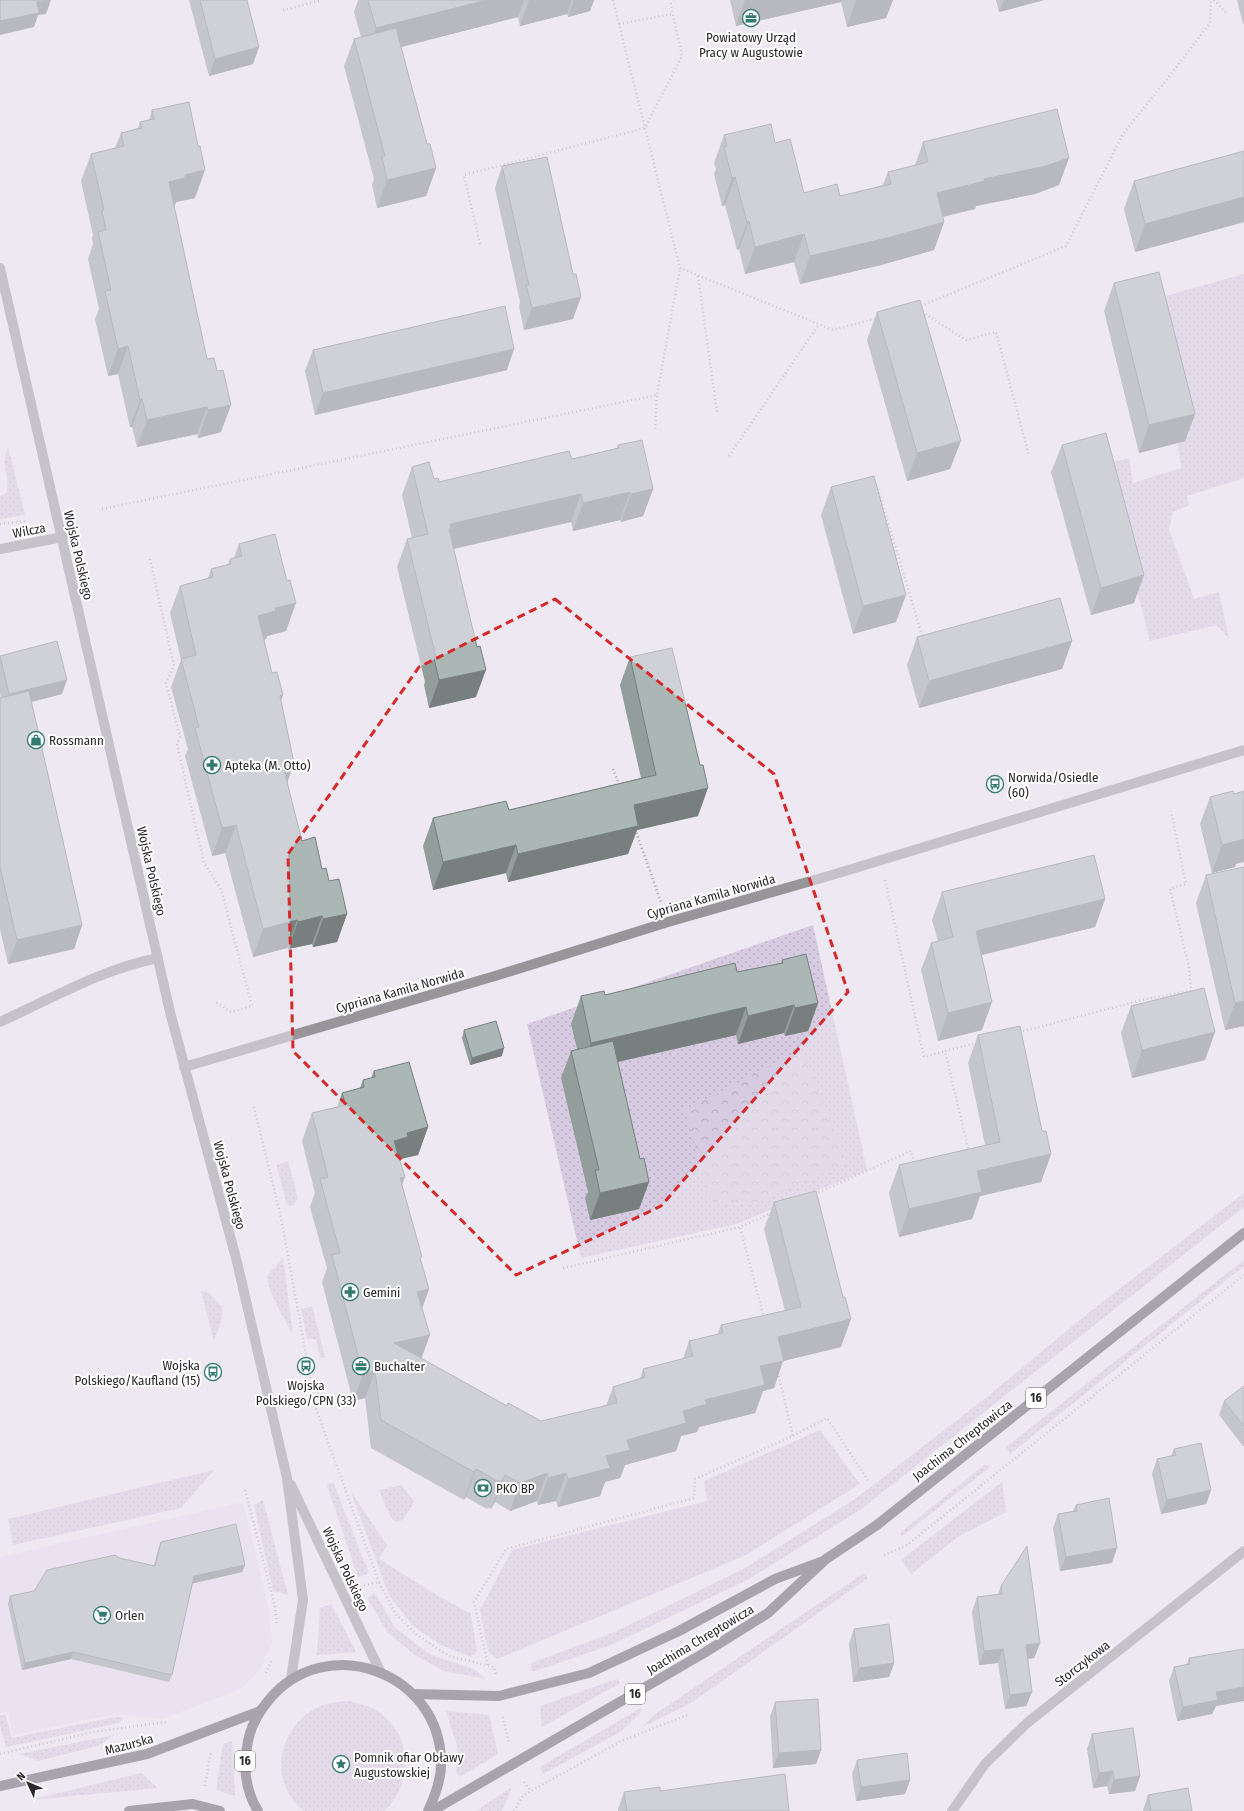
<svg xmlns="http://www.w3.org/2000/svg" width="1244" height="1811" font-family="'Fira Sans Condensed',sans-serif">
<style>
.built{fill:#e6dced}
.grass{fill:url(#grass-dots)}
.park{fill:url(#park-crowns)}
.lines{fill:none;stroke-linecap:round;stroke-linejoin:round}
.path{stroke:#a4a0a8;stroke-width:2.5;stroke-dasharray:1 3;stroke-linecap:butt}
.minor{stroke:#98959a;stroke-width:10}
.major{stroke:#555158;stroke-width:10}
.wall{fill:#929d9c}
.shaded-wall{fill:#77807f}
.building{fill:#aab7b5;stroke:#77807f}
.marked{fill:none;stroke:#d62828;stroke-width:3;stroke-dasharray:8 5;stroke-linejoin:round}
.labels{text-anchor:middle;stroke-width:4;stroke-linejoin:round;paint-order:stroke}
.shield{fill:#fff;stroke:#6a686b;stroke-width:1}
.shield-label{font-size:12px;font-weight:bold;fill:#2a282b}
.poi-label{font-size:13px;fill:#2a282b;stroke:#fff;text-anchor:start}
.street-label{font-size:13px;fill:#2a282b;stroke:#fff}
</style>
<defs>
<pattern id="grass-dots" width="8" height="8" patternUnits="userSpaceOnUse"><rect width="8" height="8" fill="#d7cbe1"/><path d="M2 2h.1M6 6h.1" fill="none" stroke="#b9aec1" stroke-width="1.8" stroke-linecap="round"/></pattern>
<pattern id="park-crowns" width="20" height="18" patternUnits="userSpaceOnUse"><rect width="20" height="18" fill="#d7cbe1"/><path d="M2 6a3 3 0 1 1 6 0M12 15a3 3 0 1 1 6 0" fill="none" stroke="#b9aec1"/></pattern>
</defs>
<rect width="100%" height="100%" fill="#ede8f2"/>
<path class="built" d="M 243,1502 L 269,1610 L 272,1643 L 260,1670 L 241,1689 L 162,1719 L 115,1714 L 13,1735 L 8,1712 L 0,1713 L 0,1557 Z"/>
<g class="grass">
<path d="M 1244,274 L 1244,478 L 1187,496 L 1189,505 L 1173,512 L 1169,529 L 1194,599 L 1219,592 L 1229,639 L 1217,625 L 1150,641 L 1104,464 L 1129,458 L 1133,483 L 1181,468 L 1158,298 Z"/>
<path d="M 8,447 L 25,515 L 0,519 L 0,496 L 7,493 C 10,474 0,466 8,447 Z"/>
<path d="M 813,925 L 867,1170 L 736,1224 L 581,1258 L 527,1024 Z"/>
<path d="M 288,1161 L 298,1198 L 294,1205 L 289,1206 L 287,1204 L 276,1165 Z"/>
<path d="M 1244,1193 L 1244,1207 L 860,1510 L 747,1580 L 611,1645 L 532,1672 L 531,1663 L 615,1632 L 747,1567 L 855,1499 L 987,1397 L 1087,1314 Z"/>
<path d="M 283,1258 L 293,1335 C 283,1316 270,1297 267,1276 Z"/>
<path d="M 1244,1260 L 1244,1266 L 1010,1454 L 1006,1447 Z"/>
<path d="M 201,1291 L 209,1293 L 222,1307 L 221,1322 L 214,1341 Z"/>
<path d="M 312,1306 L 325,1357 L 320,1358 L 316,1339 L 307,1339 L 301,1309 Z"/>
<path d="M 820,1430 L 860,1484 L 744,1556 L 497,1659 L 488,1651 L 480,1610 L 512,1550 L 707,1501 L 704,1481 Z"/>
<path d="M 984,1465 L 990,1467 L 901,1537 L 901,1532 Z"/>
<path d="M 214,1470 L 181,1508 L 13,1545 L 8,1519 Z"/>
<path d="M 333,1482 L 369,1573 L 358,1577 L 327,1485 Z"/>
<path d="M 1002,1482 L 1006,1512 L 959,1536 L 911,1574 L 901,1560 Z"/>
<path d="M 402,1485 L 414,1502 L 403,1520 L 396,1522 L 391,1518 L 379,1490 Z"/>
<path d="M 351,1492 L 387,1545 L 379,1559 L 435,1594 L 471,1614 L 477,1651 L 471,1657 L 441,1645 L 412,1625 L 389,1595 Z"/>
<path d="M 263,1500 L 288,1595 L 273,1591 L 254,1505 Z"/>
<path d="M 864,1573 L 868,1578 L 691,1703 L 642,1727 L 654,1715 Z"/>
<path d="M 375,1593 L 395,1628 L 431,1655 L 474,1669 L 486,1679 L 444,1671 L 415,1655 L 388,1633 L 367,1598 Z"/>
<path d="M 331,1604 L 356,1652 L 317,1655 L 320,1608 Z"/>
<path d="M 617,1679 L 620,1683 L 542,1727 L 540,1706 Z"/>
<path d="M 349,1701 C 355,1703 362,1704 367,1706 C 397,1717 411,1751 403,1780 C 400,1791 393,1804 384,1811 L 304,1811 C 300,1808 296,1804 293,1800 C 271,1772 282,1730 311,1711 C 322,1703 336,1702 349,1701 Z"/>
<path d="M 641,1708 L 641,1712 L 622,1731 L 543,1774 L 540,1767 Z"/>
<path d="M 446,1711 L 489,1715 L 498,1754 L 459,1777 L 456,1772 L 457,1745 Z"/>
<path d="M 5,1714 L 12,1738 L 116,1717 L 124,1718 L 119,1723 L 6,1747 L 0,1725 L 0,1716 Z"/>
<path d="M 114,1735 L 98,1746 L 38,1761 L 19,1754 Z"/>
<path d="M 232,1741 L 235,1796 L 216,1790 L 223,1744 Z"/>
<path d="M 141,1773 L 158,1788 L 30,1800 Z"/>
<path d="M 512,1787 L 502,1811 L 476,1811 Z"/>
</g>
<path class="park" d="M 801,1050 L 847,1162 L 753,1205 L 711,1201 L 685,1110 Z"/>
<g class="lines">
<g class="path">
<path d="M 613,0 L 680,268 L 833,330 L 877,318"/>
<path d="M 1214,0 L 1226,13"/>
<path d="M 283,10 L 322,0"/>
<path d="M 619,24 L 673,14"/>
<path d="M 480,244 L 464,175 L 645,128 L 682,56 L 670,0"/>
<path d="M 698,276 L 717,412"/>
<path d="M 921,306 L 1066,246 L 1123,134 L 1164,83 L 1210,23 L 1211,0"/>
<path d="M 922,312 L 966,340 L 996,332 L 1029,456"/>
<path d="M 655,429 L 657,395"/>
<path d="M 729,456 L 819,324"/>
<path d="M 878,489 L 923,639"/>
<path d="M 102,509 L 657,395 L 680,268"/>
<path d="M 0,524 L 27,521"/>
<path d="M 150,559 L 174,666 L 166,683 L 180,737 L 177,744 L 204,863 L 221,889 L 252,1006 L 231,1012 L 214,1001"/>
<path d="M 613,769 L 620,787"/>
<path d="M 635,829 L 661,902"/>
<path d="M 885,880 L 924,1057 L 945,1051"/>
<path d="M 1019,1032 L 1146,999 L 1191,991 L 1189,967 L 1170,889 L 1186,884 L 1171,811"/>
<path d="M 254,1107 L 281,1218 L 316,1409 L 379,1582"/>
<path d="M 969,1152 L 945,1051 L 977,1043"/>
<path d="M 815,1194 L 911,1151 L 915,1164"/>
<path d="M 563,1268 L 740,1227"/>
<path d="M 764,1318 L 740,1227 L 772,1213"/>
<path d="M 793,1436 L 827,1418 L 869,1482"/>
<path d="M 245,1490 L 275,1606 L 277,1624"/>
<path d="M 884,1555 L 907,1545 L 1244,1275"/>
<path d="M 364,1585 L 379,1582 L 395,1613 L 417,1635 L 449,1656 L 494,1667 L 496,1675"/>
<path d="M 488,1665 L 474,1602 L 506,1549 L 694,1498 L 695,1479 L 793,1436 L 778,1373"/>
<path d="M 266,1673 L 271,1661"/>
<path d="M 503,1717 L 509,1743"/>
<path d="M 0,1754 L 93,1732 L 166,1722"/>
<path d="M 524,1782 L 531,1791"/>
<path d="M 205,1786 L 211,1751"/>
<path d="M 514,1811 L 523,1796 L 531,1791 L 621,1741 L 687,1715"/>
</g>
<g class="minor">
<path d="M 0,268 L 170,1012 L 237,1262 L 287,1478 L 303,1600 L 291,1679"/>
<path d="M 0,549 L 63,537"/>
<path d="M 0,1022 C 51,999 102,969 158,958"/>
<path d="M 184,1067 L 495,976 L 668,922 L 832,875 L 1244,750"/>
<path d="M 291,1485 L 380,1671"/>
<path d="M 952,1811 L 985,1764 L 1027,1723 L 1244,1551"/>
</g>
<g class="major">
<path d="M 413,1694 L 499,1696 L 589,1673 L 679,1631 L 775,1579 L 821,1562"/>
<path d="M 0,1786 L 147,1754 L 260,1711"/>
<path d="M 129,1811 L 193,1804 L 220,1811"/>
<path d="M 258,1811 C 245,1790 243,1765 248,1741 C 251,1726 258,1713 268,1701 C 326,1629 443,1673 441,1765 C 441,1781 435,1796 428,1811"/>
<path d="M 432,1811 L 704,1653 L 768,1613 L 826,1559 L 877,1525 L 1244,1233"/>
</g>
</g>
<g class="wall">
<path d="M 189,0 L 247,0 L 253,64 L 209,76 Z"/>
<path d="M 358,0 L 594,0 L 590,11 L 568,17 L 567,14 L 520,26 L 518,17 L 401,47 L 427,144 L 436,168 L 426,196 L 377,208 L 372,185 L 374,179 L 344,66 L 354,39 L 361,37 L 354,12 Z"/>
<path d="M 730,0 L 893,0 L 886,18 L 847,27 L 841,2 L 736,26 Z"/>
<path d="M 996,0 L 1044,0 L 999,12 Z"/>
<path d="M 1237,0 L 1244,0 L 1244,24 L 1243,24 Z"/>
<path d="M 152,110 L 195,198 L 176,202 L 175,205 L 174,206 L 221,432 L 198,438 L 197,434 L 137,447 L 132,427 L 130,427 L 118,374 L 108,376 L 95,319 L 99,309 L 88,259 L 93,244 L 92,238 L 93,235 L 81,181 L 91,154 L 115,148 L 121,133 L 138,128 L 140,122 L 149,120 Z"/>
<path d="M 724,135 L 775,143 L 804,193 L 840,196 L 883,185 L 888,172 L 915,165 L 923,142 L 1059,185 L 1035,194 L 976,206 L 975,209 L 943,217 L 944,222 L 934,250 L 881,265 L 800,284 L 794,262 L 745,274 L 739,249 L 737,250 L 725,205 L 722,206 L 714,174 L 716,169 L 714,163 Z"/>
<path d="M 1244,151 L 1244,222 L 1135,252 L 1124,209 L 1134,181 Z"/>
<path d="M 502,166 L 573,319 L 524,330 L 519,306 L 520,302 L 495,188 Z"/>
<path d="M 1114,283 L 1195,414 L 1185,441 L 1139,453 L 1104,311 Z"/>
<path d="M 877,312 L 950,469 L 907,481 L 867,340 Z"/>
<path d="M 313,350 L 507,370 L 315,415 L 305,371 Z"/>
<path d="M 618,445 L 653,489 L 643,516 L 621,522 L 620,520 L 573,531 L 571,522 L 454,549 L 476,697 L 429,708 L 424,685 L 425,682 L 397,567 L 407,539 L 412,538 L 402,495 L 412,467 L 439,482 L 572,459 L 617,448 Z"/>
<path d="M 1062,445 L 1134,603 L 1091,615 L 1051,472 Z"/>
<path d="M 831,487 L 896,622 L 853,634 L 821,515 Z"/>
<path d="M 239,544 L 286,631 L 267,636 L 266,639 L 264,640 L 272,673 L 281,701 L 294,763 L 287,783 L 302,841 L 322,869 L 347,914 L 337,942 L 313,947 L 312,944 L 288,949 L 287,948 L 253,957 L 225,853 L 212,856 L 185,756 L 188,749 L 171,687 L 181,660 L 170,613 L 180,586 L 208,578 L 211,569 L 228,564 L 230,559 L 234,558 Z"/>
<path d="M 917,637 L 1072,641 L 1062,669 L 919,708 L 907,665 Z"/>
<path d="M 0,656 L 62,694 L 31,702 L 82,925 L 74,949 L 8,964 L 0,929 L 0,698 L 1,698 L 0,693 Z"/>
<path d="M 630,657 L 698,816 L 637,830 L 628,854 L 508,882 L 506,873 L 433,890 L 423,846 L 433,818 L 509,810 L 641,778 L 620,685 Z"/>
<path d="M 1210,797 L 1236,864 L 1235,867 L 1212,873 L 1200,824 Z"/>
<path d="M 1206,875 L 1244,1026 L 1225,1030 L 1196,903 Z"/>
<path d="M 942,892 L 1105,899 L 1095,927 L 981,955 L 982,1030 L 938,1041 L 921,970 L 931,943 L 938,941 L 932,920 Z"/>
<path d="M 782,960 L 818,1003 L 808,1031 L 785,1036 L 784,1033 L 738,1044 L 736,1035 L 618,1062 L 640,1159 L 649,1182 L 639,1209 L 590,1220 L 585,1198 L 588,1192 L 561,1078 L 571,1051 L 577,1049 L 571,1024 L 581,996 L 605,995 L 737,972 L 781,963 Z"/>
<path d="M 1131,1006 L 1215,1032 L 1205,1060 L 1132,1078 L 1121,1033 Z"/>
<path d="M 464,1030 L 502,1056 L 470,1065 L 462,1038 Z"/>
<path d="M 978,1035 L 1042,1131 L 1051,1154 L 1041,1182 L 980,1196 L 972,1219 L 899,1237 L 889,1193 L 899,1165 L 985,1145 L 968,1063 Z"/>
<path d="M 374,1071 L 428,1127 L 418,1155 L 400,1159 L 400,1160 L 402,1184 L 421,1261 L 429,1289 L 422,1308 L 422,1359 L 507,1406 L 541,1421 L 606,1406 L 613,1387 L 640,1379 L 643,1369 L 683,1359 L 689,1341 L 717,1335 L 721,1325 L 785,1311 L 764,1229 L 774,1202 L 841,1347 L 783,1361 L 774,1388 L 763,1391 L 755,1413 L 699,1427 L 697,1432 L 681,1436 L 676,1451 L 625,1465 L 620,1478 L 605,1482 L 600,1496 L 558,1507 L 556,1501 L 538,1505 L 537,1501 L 510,1511 L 495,1502 L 491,1509 L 488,1507 L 487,1509 L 466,1497 L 464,1500 L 371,1448 L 365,1398 L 353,1401 L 322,1282 L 327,1268 L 310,1207 L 315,1193 L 302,1141 L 312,1113 L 337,1107 L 342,1093 L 360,1088 L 363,1080 L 371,1078 Z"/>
<path d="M 1244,1386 L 1244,1446 L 1243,1446 L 1219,1415 L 1224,1401 Z"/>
<path d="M 1174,1449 L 1211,1490 L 1206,1504 L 1161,1514 L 1152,1474 L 1157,1459 L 1171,1456 Z"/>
<path d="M 1076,1505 L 1112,1563 L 1060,1571 L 1053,1528 L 1058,1514 L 1073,1511 Z"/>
<path d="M 161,1542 L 245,1565 L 242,1572 L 192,1583 L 172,1675 L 169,1682 L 71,1659 L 22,1670 L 8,1604 L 10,1596 L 34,1591 L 119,1558 L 154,1566 L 158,1549 Z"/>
<path d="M 1001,1586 L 1040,1643 L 1034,1658 L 1027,1659 L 1032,1692 L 1026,1706 L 1005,1709 L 998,1663 L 979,1665 L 972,1612 L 977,1597 L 998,1594 Z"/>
<path d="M 854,1629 L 894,1663 L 889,1677 L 853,1682 L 849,1644 Z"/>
<path d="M 1189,1658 L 1216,1706 L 1212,1714 L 1177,1721 L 1169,1681 L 1174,1667 L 1187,1664 Z"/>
<path d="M 775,1702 L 821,1750 L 816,1764 L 773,1768 L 770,1717 Z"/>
<path d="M 1092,1734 L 1140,1776 L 1135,1791 L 1109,1794 L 1107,1786 L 1093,1788 L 1087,1749 Z"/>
<path d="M 857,1760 L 910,1780 L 905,1794 L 856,1801 L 852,1774 Z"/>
<path d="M 660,1791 L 789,1811 L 618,1811 L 618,1809 L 624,1792 Z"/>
<path d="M 1148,1795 L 1192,1811 L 1143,1811 L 1143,1810 Z"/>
</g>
<g class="shaded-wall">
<path d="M 46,0 L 51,0 L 46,14 L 38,15 L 34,27 L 0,35 L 0,21 L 37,2 Z"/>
<path d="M 487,0 L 524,0 L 518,17 L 366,56 L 376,28 Z"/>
<path d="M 529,0 L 572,0 L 567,14 L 520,26 Z"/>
<path d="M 574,0 L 594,0 L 590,11 L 568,17 Z"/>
<path d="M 745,0 L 841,0 L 841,2 L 736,26 Z"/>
<path d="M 856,0 L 893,0 L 886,18 L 847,27 Z"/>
<path d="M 1004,0 L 1044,0 L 999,12 Z"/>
<path d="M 259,47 L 253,64 L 209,76 L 215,59 Z"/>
<path d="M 1069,158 L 1059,185 L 1035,194 L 976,206 L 975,209 L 927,220 L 937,193 L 984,179 Z"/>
<path d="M 436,168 L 426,196 L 377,208 L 387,180 Z"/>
<path d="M 205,170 L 195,198 L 176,202 L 175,205 L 159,209 L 169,182 L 185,175 Z"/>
<path d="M 735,177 L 725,205 L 722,206 L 732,178 Z"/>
<path d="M 1244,197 L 1244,222 L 1135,252 L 1145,224 Z"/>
<path d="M 749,221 L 739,249 L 737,250 L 747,222 Z"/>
<path d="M 944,222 L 934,250 L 881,265 L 800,284 L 810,256 Z"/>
<path d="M 804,234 L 794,262 L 745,274 L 755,247 Z"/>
<path d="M 581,297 L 573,319 L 524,330 L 532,308 Z"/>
<path d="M 128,346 L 118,374 L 108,376 L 118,349 Z"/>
<path d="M 514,349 L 507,370 L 315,415 L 323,393 Z"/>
<path d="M 142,399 L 132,427 L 130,427 L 140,400 Z"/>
<path d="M 231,405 L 221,432 L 198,438 L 208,410 Z"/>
<path d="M 207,407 L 197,434 L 137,447 L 147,420 Z"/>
<path d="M 1195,414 L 1185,441 L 1139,453 L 1149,425 Z"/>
<path d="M 961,441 L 950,469 L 907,481 L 917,453 Z"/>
<path d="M 653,489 L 643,516 L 621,522 L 631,494 Z"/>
<path d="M 630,492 L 620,520 L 573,531 L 583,503 Z"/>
<path d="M 581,494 L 571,522 L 443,551 L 450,524 Z"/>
<path d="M 1144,575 L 1134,603 L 1091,615 L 1101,588 Z"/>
<path d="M 906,595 L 896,622 L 853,634 L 863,606 Z"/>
<path d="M 296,603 L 286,631 L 267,636 L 266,639 L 248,644 L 258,616 L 275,608 Z"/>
<path d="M 1072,641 L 1062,669 L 919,708 L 929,681 Z"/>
<path d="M 486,670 L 476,697 L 429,708 L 439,680 Z"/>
<path d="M 67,680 L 62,694 L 4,709 L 9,694 Z"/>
<path d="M 283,695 L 273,723 L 280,696 Z"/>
<path d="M 294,763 L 284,791 L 283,766 Z"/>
<path d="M 708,788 L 698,816 L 637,830 L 628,854 L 508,882 L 518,854 L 634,805 Z"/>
<path d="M 236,825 L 225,853 L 212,856 L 222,828 Z"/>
<path d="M 1244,837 L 1244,862 L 1236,864 L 1235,867 L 1212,873 L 1222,845 Z"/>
<path d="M 516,845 L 506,873 L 433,890 L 443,862 Z"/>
<path d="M 1105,899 L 1095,927 L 965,959 L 976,931 Z"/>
<path d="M 347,914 L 337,942 L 313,947 L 323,919 Z"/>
<path d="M 322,916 L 312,944 L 288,949 L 298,922 Z"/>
<path d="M 297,920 L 287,948 L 253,957 L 263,929 Z"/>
<path d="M 82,925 L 74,949 L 8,964 L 17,940 Z"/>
<path d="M 1244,1001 L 1244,1026 L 1225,1030 L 1235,1003 Z"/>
<path d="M 992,1002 L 982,1030 L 938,1041 L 948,1013 Z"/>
<path d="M 818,1003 L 808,1031 L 785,1036 L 795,1008 Z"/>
<path d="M 794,1005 L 784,1033 L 738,1044 L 748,1016 Z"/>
<path d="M 746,1007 L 736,1035 L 581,1070 L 591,1043 Z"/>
<path d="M 1215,1032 L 1205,1060 L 1132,1078 L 1142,1050 Z"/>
<path d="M 504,1048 L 502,1056 L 470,1065 L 472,1058 Z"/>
<path d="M 428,1127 L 418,1155 L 400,1159 L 398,1165 L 394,1141 L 407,1133 Z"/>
<path d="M 1051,1154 L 1041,1182 L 980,1196 L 972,1219 L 899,1237 L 909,1209 L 977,1171 Z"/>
<path d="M 405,1177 L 394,1205 L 400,1178 Z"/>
<path d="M 649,1182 L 639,1209 L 590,1220 L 600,1193 Z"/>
<path d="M 429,1289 L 419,1317 L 417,1292 Z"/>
<path d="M 851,1319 L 841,1347 L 783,1361 L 774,1388 L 763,1391 L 755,1413 L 699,1427 L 697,1432 L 681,1436 L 676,1451 L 625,1465 L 620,1478 L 605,1482 L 600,1496 L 558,1507 L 568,1479 L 606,1456 L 627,1440 L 705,1400 L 760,1366 L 778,1337 Z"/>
<path d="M 430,1335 L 420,1362 L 394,1343 Z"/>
<path d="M 375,1371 L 365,1398 L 353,1401 L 363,1374 Z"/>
<path d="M 476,1469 L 466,1497 L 464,1500 L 474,1472 Z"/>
<path d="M 547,1473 L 537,1501 L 510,1511 L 520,1483 Z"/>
<path d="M 566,1473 L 556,1501 L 538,1505 L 548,1478 Z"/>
<path d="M 505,1475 L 495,1502 L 491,1509 L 501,1482 Z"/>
<path d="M 498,1480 L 488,1507 L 487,1509 L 497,1481 Z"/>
<path d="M 1211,1490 L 1206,1504 L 1161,1514 L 1167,1500 Z"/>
<path d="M 1117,1548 L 1112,1563 L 1060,1571 L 1066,1557 Z"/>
<path d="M 245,1565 L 242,1572 L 191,1584 L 194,1576 Z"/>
<path d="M 1040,1643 L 1034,1658 L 1020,1660 L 1026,1645 Z"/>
<path d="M 1003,1649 L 998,1663 L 979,1665 L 984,1651 Z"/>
<path d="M 73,1652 L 71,1659 L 22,1670 L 25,1663 Z"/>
<path d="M 894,1663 L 889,1677 L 853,1682 L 859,1668 Z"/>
<path d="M 1244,1687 L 1244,1701 L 1216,1706 L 1212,1714 L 1177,1721 L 1183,1707 L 1216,1692 Z"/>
<path d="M 1032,1692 L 1026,1706 L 1005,1709 L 1010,1695 Z"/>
<path d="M 821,1750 L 816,1764 L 773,1768 L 779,1753 Z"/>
<path d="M 1113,1771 L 1107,1786 L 1093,1788 L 1099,1773 Z"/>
<path d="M 1140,1776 L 1135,1791 L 1109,1794 L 1114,1780 Z"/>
<path d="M 910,1780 L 905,1794 L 856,1801 L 861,1787 Z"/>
</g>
<g class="building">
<path d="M 0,0 L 46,0 L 37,2 L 39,13 L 0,21 Z"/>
<path d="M 200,0 L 247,0 L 259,47 L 215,59 Z"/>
<path d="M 368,0 L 487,0 L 376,28 Z"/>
<path d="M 396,28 L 427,144 L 430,144 L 436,168 L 387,180 L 382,157 L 385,156 L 354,39 Z"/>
<path d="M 189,102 L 198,146 L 200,146 L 205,170 L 185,175 L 185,178 L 169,182 L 207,359 L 214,358 L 217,371 L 223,370 L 231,405 L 208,410 L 207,407 L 147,420 L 142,399 L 140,400 L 128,346 L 118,349 L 105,291 L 111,290 L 98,232 L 106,230 L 102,211 L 104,210 L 91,154 L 124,146 L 121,133 L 142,128 L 140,122 L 154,119 L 152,110 Z"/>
<path d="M 1057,109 L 1069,158 L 1046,166 L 984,179 L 985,181 L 937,193 L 944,222 L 891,237 L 810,256 L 804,234 L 755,247 L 749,221 L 747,222 L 735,177 L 732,178 L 724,147 L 727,146 L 724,135 L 771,124 L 775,143 L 790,139 L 804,193 L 837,184 L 840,196 L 891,184 L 888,172 L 928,162 L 923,142 Z"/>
<path d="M 1244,151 L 1244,197 L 1145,224 L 1134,181 Z"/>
<path d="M 547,157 L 573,274 L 576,274 L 581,297 L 532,308 L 526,285 L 529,285 L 502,166 Z"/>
<path d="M 1159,272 L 1195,414 L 1149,425 L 1114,283 Z"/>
<path d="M 920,300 L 961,441 L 917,453 L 877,312 Z"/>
<path d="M 505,306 L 514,349 L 323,393 L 313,350 Z"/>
<path d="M 1106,433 L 1144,575 L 1101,588 L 1062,445 Z"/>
<path d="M 642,440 L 653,489 L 631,494 L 630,492 L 583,503 L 581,494 L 450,524 L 451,529 L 449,529 L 477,647 L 480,646 L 486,670 L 439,680 L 434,658 L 436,657 L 407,539 L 428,534 L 412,467 L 429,462 L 434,479 L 438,478 L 439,482 L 569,451 L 572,459 L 619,448 L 618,445 Z"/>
<path d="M 874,476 L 906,595 L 863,606 L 831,487 Z"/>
<path d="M 275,534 L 287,581 L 290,580 L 296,603 L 275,608 L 276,611 L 258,616 L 272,673 L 277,672 L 283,695 L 280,696 L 294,763 L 283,766 L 302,841 L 315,837 L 322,869 L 326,868 L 329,881 L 339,879 L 347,914 L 323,919 L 322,916 L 298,922 L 297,920 L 263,929 L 236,825 L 222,828 L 195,728 L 199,727 L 181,659 L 196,655 L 180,586 L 213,577 L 211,569 L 231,564 L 230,559 L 242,556 L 239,544 Z"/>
<path d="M 1060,598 L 1072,641 L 929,681 L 917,637 Z"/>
<path d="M 57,641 L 67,680 L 9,694 L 0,656 Z"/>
<path d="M 672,648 L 700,765 L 703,765 L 708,788 L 634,805 L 638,826 L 518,854 L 516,845 L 443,862 L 433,818 L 506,801 L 509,810 L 656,775 L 630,657 Z"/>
<path d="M 29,691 L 82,925 L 17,940 L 0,867 L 0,698 Z"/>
<path d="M 1233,791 L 1234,794 L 1244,791 L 1244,839 L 1222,845 L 1210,797 Z"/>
<path d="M 1094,855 L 1105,899 L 976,931 L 992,1002 L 948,1013 L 931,943 L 953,937 L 942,892 Z"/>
<path d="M 1244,867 L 1244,1001 L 1235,1003 L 1206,875 Z"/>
<path d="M 806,954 L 818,1003 L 795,1008 L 794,1005 L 748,1016 L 746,1007 L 591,1043 L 581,996 L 604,991 L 605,995 L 735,963 L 737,972 L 783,963 L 782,960 Z"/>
<path d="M 1204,988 L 1215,1032 L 1142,1050 L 1131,1006 Z"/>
<path d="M 496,1021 L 504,1048 L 472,1058 L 464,1030 Z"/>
<path d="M 1020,1026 L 1042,1131 L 1046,1131 L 1051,1154 L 977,1171 L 982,1192 L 909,1209 L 899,1165 L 1000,1142 L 978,1035 Z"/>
<path d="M 613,1041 L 640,1159 L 644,1158 L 649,1182 L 600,1193 L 595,1170 L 599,1170 L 571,1051 Z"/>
<path d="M 409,1062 L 428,1127 L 407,1133 L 408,1137 L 394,1141 L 405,1177 L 400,1178 L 422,1257 L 420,1258 L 429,1289 L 417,1292 L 430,1335 L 394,1343 L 507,1406 L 508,1403 L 541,1421 L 617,1403 L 613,1387 L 645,1377 L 643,1369 L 693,1356 L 689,1341 L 723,1333 L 721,1325 L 801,1307 L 774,1202 L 816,1191 L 843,1297 L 845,1297 L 851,1319 L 778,1337 L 784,1361 L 760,1366 L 765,1385 L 705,1400 L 707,1404 L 683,1411 L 686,1423 L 627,1440 L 630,1450 L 606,1456 L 610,1468 L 568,1479 L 566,1473 L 548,1478 L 547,1473 L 520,1483 L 505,1475 L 501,1482 L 498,1480 L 497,1481 L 476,1469 L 474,1472 L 381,1420 L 375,1371 L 363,1374 L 332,1255 L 340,1253 L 320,1179 L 328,1177 L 312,1113 L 346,1105 L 342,1093 L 364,1087 L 363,1080 L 375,1077 L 374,1071 Z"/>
<path d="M 1244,1386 L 1244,1426 L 1224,1401 Z"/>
<path d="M 1201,1443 L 1211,1490 L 1167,1500 L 1157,1459 L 1176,1455 L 1174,1449 Z"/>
<path d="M 1109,1498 L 1117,1548 L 1066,1557 L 1058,1514 L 1077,1511 L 1076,1505 Z"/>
<path d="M 236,1524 L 245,1565 L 194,1576 L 172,1675 L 73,1652 L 25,1663 L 10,1596 L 34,1591 L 47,1570 L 115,1555 L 119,1558 L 155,1566 L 161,1542 Z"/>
<path d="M 1027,1546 L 1040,1643 L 1026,1645 L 1032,1692 L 1010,1695 L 1003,1649 L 984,1651 L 977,1597 L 1002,1594 L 1001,1586 Z"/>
<path d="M 889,1624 L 894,1663 L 859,1668 L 854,1629 Z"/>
<path d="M 1244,1649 L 1244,1687 L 1216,1692 L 1218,1700 L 1183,1707 L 1174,1667 L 1190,1664 L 1189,1658 Z"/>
<path d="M 818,1699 L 821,1750 L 779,1753 L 775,1702 Z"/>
<path d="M 1133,1728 L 1140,1776 L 1114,1780 L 1113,1771 L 1099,1773 L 1092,1734 Z"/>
<path d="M 907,1753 L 910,1780 L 861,1787 L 857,1760 Z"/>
<path d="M 785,1774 L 789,1811 L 626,1811 L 627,1811 L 624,1792 L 660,1787 L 660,1791 Z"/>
<path d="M 1188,1788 L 1192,1811 L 1151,1811 L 1148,1795 Z"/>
</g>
<path d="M0 0H1244V1811H0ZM 555,599 L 774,774 L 848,992 L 661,1206 L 516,1275 L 293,1051 L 288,854 L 419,667 Z" fill="#ede8f2" fill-opacity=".55" fill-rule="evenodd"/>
<path class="marked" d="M 555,599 L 774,774 L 848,992 L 661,1206 L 516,1275 L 293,1051 L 288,854 L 419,667 Z"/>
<defs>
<g id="office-ring" transform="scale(0.9)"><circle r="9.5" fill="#fff" stroke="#337a71" stroke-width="1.5"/><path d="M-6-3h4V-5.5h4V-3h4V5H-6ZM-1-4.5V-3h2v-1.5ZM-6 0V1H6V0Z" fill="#337a71"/></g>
<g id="shop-ring" transform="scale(0.9)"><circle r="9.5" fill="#fff" stroke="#337a71" stroke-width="1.5"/><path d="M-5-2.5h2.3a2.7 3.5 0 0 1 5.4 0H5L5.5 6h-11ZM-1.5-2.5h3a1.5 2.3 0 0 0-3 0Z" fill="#337a71"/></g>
<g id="pharmacy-ring" transform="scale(0.9)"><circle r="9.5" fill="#fff" stroke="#337a71" stroke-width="1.5"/><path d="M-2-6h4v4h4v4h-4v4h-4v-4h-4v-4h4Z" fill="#337a71"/></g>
<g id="bus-ring" transform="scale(0.9)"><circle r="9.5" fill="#fff" stroke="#337a71" stroke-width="1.5"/><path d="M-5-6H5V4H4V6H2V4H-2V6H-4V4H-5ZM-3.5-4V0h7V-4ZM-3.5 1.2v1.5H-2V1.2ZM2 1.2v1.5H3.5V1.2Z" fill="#337a71"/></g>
<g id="bank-ring" transform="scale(0.9)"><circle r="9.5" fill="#fff" stroke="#337a71" stroke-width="1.5"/><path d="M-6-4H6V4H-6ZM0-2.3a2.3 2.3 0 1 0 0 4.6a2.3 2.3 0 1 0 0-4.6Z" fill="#337a71"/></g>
<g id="supermarket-ring" transform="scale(0.9)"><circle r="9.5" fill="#fff" stroke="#337a71" stroke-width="1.5"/><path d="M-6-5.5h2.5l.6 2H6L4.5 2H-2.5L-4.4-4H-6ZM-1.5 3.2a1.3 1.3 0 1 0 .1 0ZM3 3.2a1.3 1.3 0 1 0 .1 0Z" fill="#337a71"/></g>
<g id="sight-ring" transform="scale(0.9)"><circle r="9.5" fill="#fff" stroke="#337a71" stroke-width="1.5"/><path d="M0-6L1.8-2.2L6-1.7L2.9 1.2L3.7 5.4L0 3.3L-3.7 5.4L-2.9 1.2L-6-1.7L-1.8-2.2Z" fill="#337a71"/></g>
</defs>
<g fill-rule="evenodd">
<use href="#office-ring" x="751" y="18"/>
<use href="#shop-ring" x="36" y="740"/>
<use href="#pharmacy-ring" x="212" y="765"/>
<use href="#bus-ring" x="995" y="784"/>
<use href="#pharmacy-ring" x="350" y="1292"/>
<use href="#bus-ring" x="306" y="1366"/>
<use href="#office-ring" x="361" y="1366"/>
<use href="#bus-ring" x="213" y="1372"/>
<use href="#bank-ring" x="483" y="1488"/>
<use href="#supermarket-ring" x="102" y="1615"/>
<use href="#sight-ring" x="341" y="1764"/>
</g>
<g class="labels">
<g class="shield">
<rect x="1026" y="1388" width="20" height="20" rx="3"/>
<rect x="625" y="1684" width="20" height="20" rx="3"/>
<rect x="235" y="1751" width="20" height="20" rx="3"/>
</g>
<g class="shield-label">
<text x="1036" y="1402">16</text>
<text x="635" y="1698">16</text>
<text x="245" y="1765">16</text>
</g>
<g class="poi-label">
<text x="751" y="42" text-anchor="middle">Powiatowy Urząd<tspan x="751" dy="15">Pracy w Augustowie</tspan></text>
<text x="49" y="745">Rossmann</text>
<text x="225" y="770">Apteka (M. Otto)</text>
<text x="1008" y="782">Norwida/Osiedle<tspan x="1008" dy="15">(60)</tspan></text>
<text x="363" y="1297">Gemini</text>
<text x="200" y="1370" text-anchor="end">Wojska<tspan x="200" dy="15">Polskiego/Kaufland (15)</tspan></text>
<text x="374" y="1371">Buchalter</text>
<text x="306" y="1390" text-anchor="middle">Wojska<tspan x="306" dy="15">Polskiego/CPN (33)</tspan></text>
<text x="496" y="1493">PKO BP</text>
<text x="115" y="1620">Orlen</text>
<text x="354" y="1762">Pomnik ofiar Obławy<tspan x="354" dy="15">Augustowskiej</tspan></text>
</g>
<g class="street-label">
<text transform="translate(29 530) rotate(-11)" y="5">Wilcza</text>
<text transform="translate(79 555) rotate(77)" y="5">Wojska Polskiego</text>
<text transform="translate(152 871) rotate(77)" y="5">Wojska Polskiego</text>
<text transform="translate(711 896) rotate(-16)" y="5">Cypriana Kamila Norwida</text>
<text transform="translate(400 990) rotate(-16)" y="5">Cypriana Kamila Norwida</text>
<text transform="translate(230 1185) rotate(75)" y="5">Wojska Polskiego</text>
<text transform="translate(962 1440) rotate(-38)" y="5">Joachima Chreptowicza</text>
<text transform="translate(346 1569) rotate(65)" y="5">Wojska Polskiego</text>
<text transform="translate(700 1639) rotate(-31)" y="5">Joachima Chreptowicza</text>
<text transform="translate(1082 1663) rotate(-38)" y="5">Storczykowa</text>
<text transform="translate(129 1744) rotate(-15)" y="5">Mazurska</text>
</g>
</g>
<g transform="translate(28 1783) rotate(314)" stroke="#ffffff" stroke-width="3" paint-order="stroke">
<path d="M0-3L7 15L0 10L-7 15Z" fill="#2a282b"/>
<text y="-6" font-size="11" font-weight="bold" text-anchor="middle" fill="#2a282b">N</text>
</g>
</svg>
